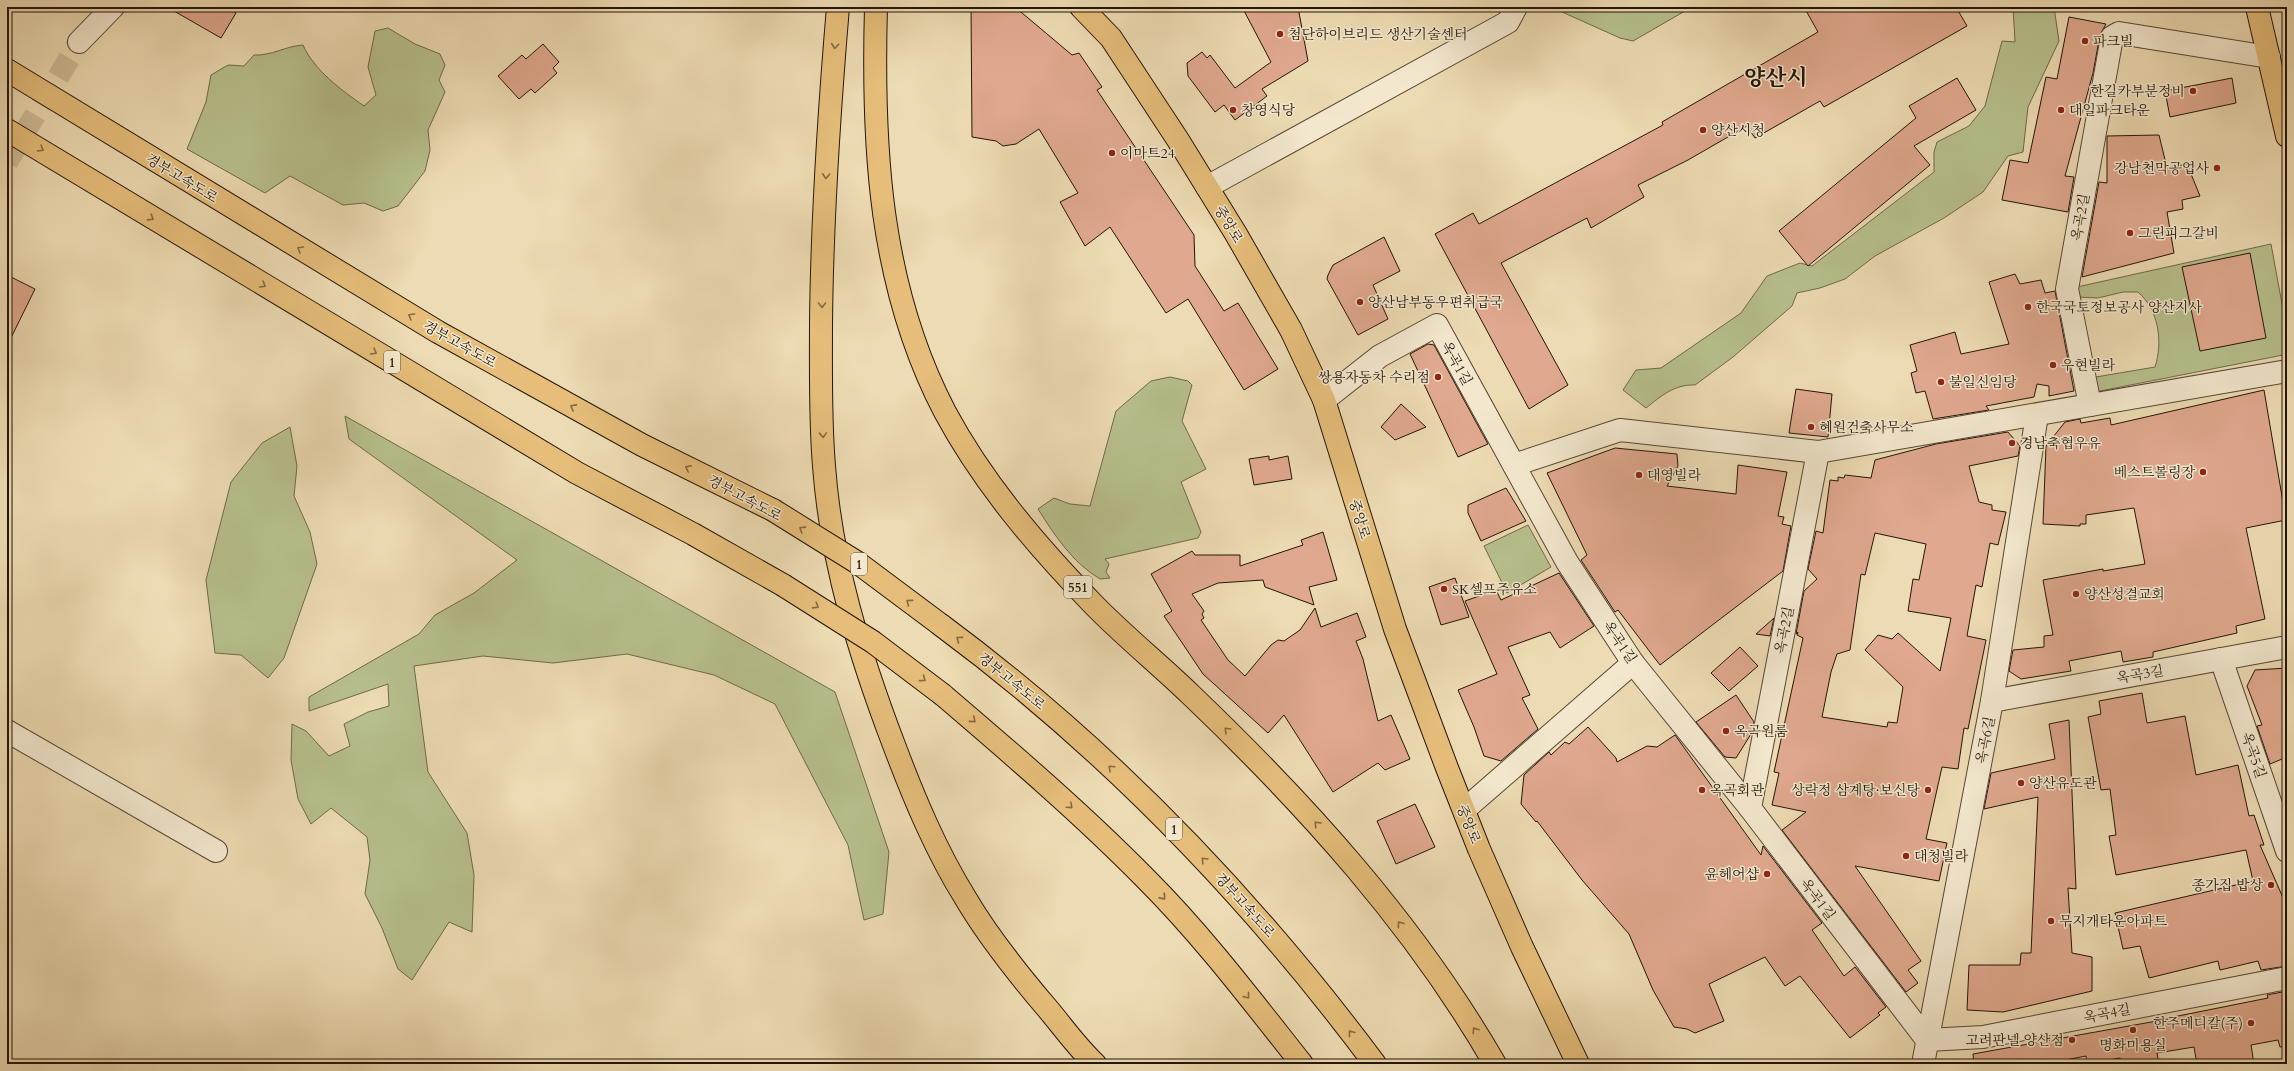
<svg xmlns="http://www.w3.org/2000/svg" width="2294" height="1071" font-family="Cardo,'Noto Serif KR',serif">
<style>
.green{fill:#b7c08d;stroke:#6d6a4a}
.building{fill:#e0a88e;stroke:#231508;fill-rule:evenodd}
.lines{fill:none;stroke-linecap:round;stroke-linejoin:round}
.minor-tunnel{stroke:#cfbd99;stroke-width:22;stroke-dasharray:22 11;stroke-linecap:butt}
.minor-casing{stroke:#564633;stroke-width:24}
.major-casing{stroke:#231508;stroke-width:24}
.highway-casing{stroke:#231508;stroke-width:24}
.minor{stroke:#f3e8ce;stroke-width:22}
.major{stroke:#e6be7a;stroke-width:22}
.highway{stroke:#e6be7a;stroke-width:22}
.highway-bridge-casing{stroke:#231508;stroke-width:24;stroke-linecap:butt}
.highway-bridge{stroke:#e6be7a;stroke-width:22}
.oneway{stroke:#846a41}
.poi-dot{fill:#8f2418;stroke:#f3e8ce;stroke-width:1.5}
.labels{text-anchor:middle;stroke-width:3;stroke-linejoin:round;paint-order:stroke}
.shield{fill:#f3e8ce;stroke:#615443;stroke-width:1}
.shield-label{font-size:13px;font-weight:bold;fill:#231508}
.poi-label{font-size:14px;fill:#231508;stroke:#f3e8ce;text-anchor:start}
.street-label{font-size:14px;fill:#231508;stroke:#f3e8ce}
.town-label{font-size:22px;font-weight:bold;fill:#231508;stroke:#f3e8ce}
</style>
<rect width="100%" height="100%" fill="#eddbb3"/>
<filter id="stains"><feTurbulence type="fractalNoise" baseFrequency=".005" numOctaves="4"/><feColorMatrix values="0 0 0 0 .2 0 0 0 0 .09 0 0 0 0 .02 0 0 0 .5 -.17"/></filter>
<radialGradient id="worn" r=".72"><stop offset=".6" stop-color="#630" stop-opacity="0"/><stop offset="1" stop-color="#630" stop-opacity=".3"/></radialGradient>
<g class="green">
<path d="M 1551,7 L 1692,7 L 1633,41 L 1620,38 Z"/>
<path d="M 2013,7 L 2054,7 L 2059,41 L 2028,107 L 2023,152 L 2008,156 L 1983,192 L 1944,218 L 1875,256 L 1845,279 L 1820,288 L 1797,293 L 1792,306 L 1733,357 L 1695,385 C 1675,384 1661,396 1646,408 L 1623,390 L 1636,370 L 1661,368 L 1741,313 L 1767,276 L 1800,263 L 1812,266 L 1934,172 L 1934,152 L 1937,142 L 1969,126 L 1985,106 L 2002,41 L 2015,42 Z"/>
<path d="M 388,28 L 415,44 L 440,54 L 445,65 L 439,80 L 445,92 L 428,130 L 430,150 L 425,171 L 398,206 L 383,211 L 364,203 L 343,205 L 290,176 L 265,193 L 187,149 L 206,102 L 211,75 L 228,65 L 244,66 L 254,55 C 271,56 286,46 303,45 C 314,70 341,90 364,106 L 376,95 L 368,67 L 375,31 Z"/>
<path d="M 2271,244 L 2287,331 L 2287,353 L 2283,355 L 2095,392 L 2090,378 L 2155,367 C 2163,342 2159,310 2138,292 L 2123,292 L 2098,298 L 2077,297 L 2077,287 Z"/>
<path d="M 1170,377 L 1188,381 L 1192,385 L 1182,421 L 1206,469 L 1181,482 L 1201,532 L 1198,538 L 1105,559 L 1109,564 L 1106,572 L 1110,578 L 1100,579 C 1073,563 1055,536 1038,509 L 1054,498 L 1070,504 L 1090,506 L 1116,411 L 1151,381 Z"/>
<path d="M 345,416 L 835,692 L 889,852 L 883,914 L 864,920 L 848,845 L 775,704 L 714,675 L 627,654 L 553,663 L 483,656 L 414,666 L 428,772 L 467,833 L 474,875 L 472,932 L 449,922 L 412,980 L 398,969 L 382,928 L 365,894 L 370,860 L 367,837 L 331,808 L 311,824 L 298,799 L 291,760 L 292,724 L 306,731 L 329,756 L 350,746 L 344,724 L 368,712 L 389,706 L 388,684 L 309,711 L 309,697 L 419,634 L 435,615 L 474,593 L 517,560 L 349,439 Z"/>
<path d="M 290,427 L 297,466 L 294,496 L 310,532 L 317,564 L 284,658 L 268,678 L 241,655 L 215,653 L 206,580 L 231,482 L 262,443 Z"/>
<path d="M 1528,525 L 1551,567 L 1507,593 L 1484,546 Z"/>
</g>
<g class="building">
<path d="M 167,7 L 225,7 L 236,13 L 221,38 Z"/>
<path d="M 971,7 L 1015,7 L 1072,55 L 1079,53 L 1102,87 L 1097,90 L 1194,235 L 1195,266 L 1224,311 L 1238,303 L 1278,369 L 1244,390 L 1188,299 L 1166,313 L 1110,227 L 1085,246 L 1060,202 L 1078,193 L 1039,129 L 1016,144 L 1003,146 L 996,141 L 972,137 Z"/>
<path d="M 1242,7 L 1298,7 L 1308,61 L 1262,89 L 1267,96 L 1235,120 L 1224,105 L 1215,112 L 1188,76 L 1187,63 L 1202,52 L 1207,58 L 1210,55 L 1235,88 L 1271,62 Z"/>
<path d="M 1804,7 L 1956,7 L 1967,26 L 1824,107 L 1820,101 L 1755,138 L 1747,126 L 1688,160 L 1638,185 L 1644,197 L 1591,228 L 1587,218 L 1501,263 L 1568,385 L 1529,409 L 1435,234 L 1473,213 L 1479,224 L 1663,125 L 1662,122 L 1818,32 Z"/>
<path d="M 2069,17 L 2106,24 L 2100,35 L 2093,73 L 2065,176 L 2074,177 L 2068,212 L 2002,200 L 2010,160 L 2028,163 L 2046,77 L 2057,79 Z"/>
<path d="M 543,44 L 559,62 L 553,68 L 557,73 L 535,93 L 531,89 L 519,99 L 498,76 L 522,55 L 526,59 Z"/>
<path d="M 1957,78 L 1976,110 L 1914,146 L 1930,165 L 1808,266 L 1779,231 L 1916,118 L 1909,106 Z"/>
<path d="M 2232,78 L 2236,103 L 2170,117 L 2165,91 Z"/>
<path d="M 2159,135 L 2167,168 L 2187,164 L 2200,196 L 2182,200 L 2183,209 L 2167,212 L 2174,253 L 2082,277 L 2099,182 L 2107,183 L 2107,136 Z"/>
<path d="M 1384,237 L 1400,271 L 1373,285 L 1388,319 L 1358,335 L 1327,279 L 1328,275 L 1333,265 Z"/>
<path d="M 2250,253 L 2266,338 L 2200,351 L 2182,267 Z"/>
<path d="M 2015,274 L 2020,284 L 2041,280 L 2045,293 L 2055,291 L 2074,391 L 2049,396 L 2049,386 L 2037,384 L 2034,397 L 1986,406 L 1989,410 L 1933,419 L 1925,391 L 1916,393 L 1911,373 L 1917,371 L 1910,345 L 1955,332 L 1961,354 L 2009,344 L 1989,282 Z"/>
<path d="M 7,275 L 35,289 L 7,346 Z"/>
<path d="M 1428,344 L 1434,345 L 1488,444 L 1458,457 L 1410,354 Z"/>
<path d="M 1796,389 L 1832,394 L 1828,437 L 1789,433 Z"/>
<path d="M 2264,390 L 2286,520 L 2246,528 L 2265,619 L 2236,626 L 2237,633 L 2153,652 L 2153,657 L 2123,662 L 2121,651 L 2069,661 L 2071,671 L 2021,679 L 2009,671 L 2013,650 L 2044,647 L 2044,636 L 2053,635 L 2043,580 L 2103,569 L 2103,571 L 2145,564 L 2134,508 L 2086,515 L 2086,524 L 2080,524 L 2080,526 L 2043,524 L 2046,446 L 2065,422 L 2080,419 L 2081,423 L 2110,418 L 2111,425 Z"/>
<path d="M 1401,404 L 1426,427 L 1395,440 L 1381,427 Z"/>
<path d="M 2008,432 L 2020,446 L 2018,456 L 1969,466 L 1979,502 L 1992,505 L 1992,510 L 2006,512 L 1998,545 L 1990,543 L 1982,587 L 1976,585 L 1967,636 L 1986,640 L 1968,729 L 1964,728 L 1958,769 L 1942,767 L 1926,839 L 1947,843 L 1939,881 L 1855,866 L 1921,961 L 1908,970 L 1918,983 L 1906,992 L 1782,830 L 1806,812 L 1772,805 L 1779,773 L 1774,772 L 1803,638 L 1797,635 L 1798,632 L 1796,634 L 1804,591 L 1817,579 L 1808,569 L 1816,531 L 1823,533 L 1830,480 L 1838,481 L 1838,477 L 1844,478 L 1845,475 L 1871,478 L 1875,460 L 1936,444 ZM 1875,533 L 1926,544 L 1919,580 L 1913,579 L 1908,611 L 1951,618 L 1940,671 L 1898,633 L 1892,639 L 1878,635 L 1865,650 L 1903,687 L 1897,723 L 1888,722 L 1887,727 L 1822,717 L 1831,672 L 1837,654 L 1850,650 L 1861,574 L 1865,575 Z"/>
<path d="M 1615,448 L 1677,454 L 1678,466 L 1667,486 L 1736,494 L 1738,465 L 1787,472 L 1778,516 L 1784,517 L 1782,524 L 1791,526 L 1783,571 L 1660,665 L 1618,610 L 1615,612 L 1581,560 L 1587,555 L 1547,473 Z"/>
<path d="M 1269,456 L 1269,460 L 1288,456 L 1292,479 L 1254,485 L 1249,459 Z"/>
<path d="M 1506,488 L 1526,521 L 1481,541 L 1468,513 L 1468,505 Z"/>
<path d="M 1323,532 L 1337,580 L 1309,587 L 1314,605 L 1265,587 L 1263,580 L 1218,583 L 1192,594 L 1204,611 L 1202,614 L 1204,618 L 1201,620 L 1228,660 L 1245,676 L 1271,645 L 1278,640 L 1284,641 L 1300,630 L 1315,608 L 1321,627 L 1357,613 L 1366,637 L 1356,641 L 1363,659 L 1378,721 L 1391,715 L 1410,759 L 1385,770 L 1378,763 L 1333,792 L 1284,715 L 1268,733 L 1203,674 L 1164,616 L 1172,611 L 1151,574 L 1192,551 L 1195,555 L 1240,555 L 1240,566 L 1303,545 L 1301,540 Z"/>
<path d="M 1559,573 L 1594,626 L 1560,648 L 1550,632 L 1508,647 L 1530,695 L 1522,698 L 1538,729 L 1501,761 L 1484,756 L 1474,727 L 1458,690 L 1497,674 L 1465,601 L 1496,590 L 1501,600 Z"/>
<path d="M 1455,578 L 1469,617 L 1441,625 L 1429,587 Z"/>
<path d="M 1774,618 L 1770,636 L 1756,634 Z"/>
<path d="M 1740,647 L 1758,666 L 1729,691 L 1711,673 Z"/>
<path d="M 2287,668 L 2287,757 L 2270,764 L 2257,726 L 2262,725 L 2247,686 L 2255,670 Z"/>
<path d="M 2142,693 L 2147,723 L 2185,716 L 2196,775 L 2238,765 L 2249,816 L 2254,815 L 2264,845 L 2260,845 L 2287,907 L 2287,966 L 2261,970 L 2258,961 L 2220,970 L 2218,961 L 2149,978 L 2140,946 L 2123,949 L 2115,913 L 2253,881 L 2246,850 L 2116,875 L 2109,836 L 2116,835 L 2110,789 L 2101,790 L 2088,717 L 2101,714 L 2099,701 Z"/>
<path d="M 1736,695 L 1754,722 L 1751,734 L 1736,758 L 1725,757 L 1696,722 Z"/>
<path d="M 2069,720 L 2076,889 L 2068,888 L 2072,953 L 2092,957 L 2092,991 L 2003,1012 L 1967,1010 L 1969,965 L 2020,965 L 2021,953 L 2031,953 L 2038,797 L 1984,809 L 1991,773 L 2055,759 L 2049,724 Z"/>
<path d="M 1588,727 L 1616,758 L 1617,762 L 1647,746 L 1657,747 L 1675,735 L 1761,855 L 1763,846 L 1822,923 L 1812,930 L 1844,976 L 1855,967 L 1886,1007 L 1878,1013 L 1880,1015 L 1850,1038 L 1800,976 L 1785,986 L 1765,957 L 1709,984 L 1724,1021 L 1695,1033 L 1687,1029 L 1674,1027 L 1653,990 L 1629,934 L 1582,880 L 1537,821 L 1536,822 L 1521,804 L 1524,775 L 1549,752 L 1551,755 L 1565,742 L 1569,744 Z"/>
<path d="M 1415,804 L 1435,847 L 1396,864 L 1377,821 Z"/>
<path d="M 2287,991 L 2287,1046 L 2280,1047 L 2278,1040 L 2251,1045 L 2254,1064 L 2197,1064 L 2194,1047 L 2157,1053 L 2159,1064 L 2121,1064 L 2120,1058 L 2087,1064 L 2086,1056 L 2044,1064 L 1974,1064 L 1973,1054 L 2168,1019 L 2168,1018 L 2268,998 L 2267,995 Z"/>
</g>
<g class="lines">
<path class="minor-tunnel" d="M 7,162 L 79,42"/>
<g class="minor-casing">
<g id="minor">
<path d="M 79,42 L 113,7"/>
<path d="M 1207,187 L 1508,22 L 1516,7"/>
<path d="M 1324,400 L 1380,356 L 1437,325 L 1567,562 L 1633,663 L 1750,808 L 1927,1040 L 1983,1037 L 2287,978"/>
<path d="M 2090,405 L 2067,289 L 2112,37 L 2119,33 L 2269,57"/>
<path d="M 1514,465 L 1620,430 L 1818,452 L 2287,371"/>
<path d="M 2221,659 L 2287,851"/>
<path d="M 1992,701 L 2287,647"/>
<path d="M 7,731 L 216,851"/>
<path d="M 1750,808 L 1818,452"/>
<path d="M 1464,810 L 1633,663"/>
<path d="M 1923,1064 L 1992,701 L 2037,415"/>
</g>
</g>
<g class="major-casing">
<g id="major">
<path d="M 1081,7 L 1111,38 L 1178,140 L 1236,234 L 1291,330 L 1324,400 L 1395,629 L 1447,768 L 1479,849 L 1522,947 L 1578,1064"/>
<path d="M 2257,7 L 2287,136"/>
</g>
</g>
<g class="highway-casing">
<g id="highway">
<path d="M 838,7 C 829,113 822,218 821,324 C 821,371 820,419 824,466 C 831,562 860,656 894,745 C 914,798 936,851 966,899 C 989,938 1018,974 1047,1008 C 1063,1027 1077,1047 1095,1064"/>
<path d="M 876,7 C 872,146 879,286 945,412 C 983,483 1037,546 1093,604 C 1124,636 1159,664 1191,695 C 1306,805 1415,925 1495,1064"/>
<path d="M 7,70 L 438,332 L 642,445 L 773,510"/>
<path d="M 7,130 L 577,473 L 693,534 L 783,585"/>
<path d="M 941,625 C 1107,748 1252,899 1375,1064"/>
<path d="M 943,695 C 1012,754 1082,814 1146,879 C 1203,936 1252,1001 1302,1064"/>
</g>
</g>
<use href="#minor" class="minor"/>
<use href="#major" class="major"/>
<use href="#highway" class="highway"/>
<g class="highway-bridge-casing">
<g id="highway-bridge">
<path d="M 773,510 L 858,563 L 941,625"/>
<path d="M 783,585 L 873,642 L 943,695"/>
</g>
</g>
<use href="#highway-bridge" class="highway-bridge"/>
</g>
<defs><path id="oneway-chevron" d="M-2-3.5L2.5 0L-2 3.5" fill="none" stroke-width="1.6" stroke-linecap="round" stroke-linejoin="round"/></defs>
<g class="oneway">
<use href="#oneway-chevron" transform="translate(835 46) rotate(95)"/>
<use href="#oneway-chevron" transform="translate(41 149) rotate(30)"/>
<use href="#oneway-chevron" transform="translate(826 176) rotate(93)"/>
<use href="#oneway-chevron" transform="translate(151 218) rotate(32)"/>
<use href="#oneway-chevron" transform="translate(300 249) rotate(-149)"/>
<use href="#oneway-chevron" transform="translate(263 285) rotate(31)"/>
<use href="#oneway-chevron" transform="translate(822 305) rotate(90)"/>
<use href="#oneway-chevron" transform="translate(411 316) rotate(-149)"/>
<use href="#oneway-chevron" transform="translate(374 352) rotate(31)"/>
<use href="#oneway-chevron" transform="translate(573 407) rotate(-151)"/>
<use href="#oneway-chevron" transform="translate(823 435) rotate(88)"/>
<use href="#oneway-chevron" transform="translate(688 468) rotate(-153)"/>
<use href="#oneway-chevron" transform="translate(802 529) rotate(-148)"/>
<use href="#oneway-chevron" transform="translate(909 602) rotate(-143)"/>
<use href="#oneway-chevron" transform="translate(816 606) rotate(32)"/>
<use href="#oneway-chevron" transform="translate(959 639) rotate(-144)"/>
<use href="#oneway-chevron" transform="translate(923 679) rotate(37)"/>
<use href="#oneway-chevron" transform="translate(973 720) rotate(41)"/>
<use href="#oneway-chevron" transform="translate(1227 730) rotate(-135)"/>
<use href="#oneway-chevron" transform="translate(1111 768) rotate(-137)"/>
<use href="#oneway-chevron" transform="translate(1070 806) rotate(42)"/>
<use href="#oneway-chevron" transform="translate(1317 824) rotate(-133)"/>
<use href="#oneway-chevron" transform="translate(1204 860) rotate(-134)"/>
<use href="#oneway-chevron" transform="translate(1163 897) rotate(48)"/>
<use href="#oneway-chevron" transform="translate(1400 924) rotate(-127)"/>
<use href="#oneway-chevron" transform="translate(1247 996) rotate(52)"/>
<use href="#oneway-chevron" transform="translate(1475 1030) rotate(-123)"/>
<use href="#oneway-chevron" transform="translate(1351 1033) rotate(-128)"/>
</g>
<g class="poi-dot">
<circle cx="1280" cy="34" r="4"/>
<circle cx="2085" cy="41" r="4"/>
<circle cx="2193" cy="91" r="4"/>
<circle cx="1233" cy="110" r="4"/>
<circle cx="2061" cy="110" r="4"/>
<circle cx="1703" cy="130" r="4"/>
<circle cx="1112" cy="153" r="4"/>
<circle cx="2217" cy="168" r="4"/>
<circle cx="2130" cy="233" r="4"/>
<circle cx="1360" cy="302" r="4"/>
<circle cx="2028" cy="307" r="4"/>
<circle cx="2053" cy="365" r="4"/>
<circle cx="1438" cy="377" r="4"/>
<circle cx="1941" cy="382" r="4"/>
<circle cx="1811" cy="427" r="4"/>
<circle cx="2012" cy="443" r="4"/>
<circle cx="2203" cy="472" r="4"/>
<circle cx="1639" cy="475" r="4"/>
<circle cx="1444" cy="589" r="4"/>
<circle cx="2076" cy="594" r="4"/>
<circle cx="1726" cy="731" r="4"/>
<circle cx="2021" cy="783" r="4"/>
<circle cx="1702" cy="790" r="4"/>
<circle cx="1928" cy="790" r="4"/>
<circle cx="1906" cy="856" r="4"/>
<circle cx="1767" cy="874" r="4"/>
<circle cx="2271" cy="885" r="4"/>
<circle cx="2051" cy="921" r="4"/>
<circle cx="2251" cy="1023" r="4"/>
<circle cx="2133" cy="1030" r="4"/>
<circle cx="2072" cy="1040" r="4"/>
</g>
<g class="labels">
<g class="shield">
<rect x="384" y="351" width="16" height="22" rx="3"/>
<rect x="851" y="553" width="16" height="22" rx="3"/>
<rect x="1064" y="576" width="28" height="22" rx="3"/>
<rect x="1166" y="818" width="16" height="22" rx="3"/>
</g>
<g class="shield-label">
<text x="392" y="367">1</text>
<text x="859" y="569">1</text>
<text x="1078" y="592">551</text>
<text x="1174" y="834">1</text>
</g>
<g class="poi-label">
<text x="1288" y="39">첨단하이브리드 생산기술센터</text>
<text x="2093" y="46">파크빌</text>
<text x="2185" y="96" text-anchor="end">한길카부분정비</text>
<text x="1241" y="115">창영식당</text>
<text x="2069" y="115">대일파크타운</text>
<text x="1711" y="135">양산시청</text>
<text x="1120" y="158">이마트24</text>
<text x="2209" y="173" text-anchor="end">강남천막공업사</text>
<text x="2138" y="238">그린피그갈비</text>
<text x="1368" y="307">양산남부동우편취급국</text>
<text x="2036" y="312">한국국토정보공사 양산지사</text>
<text x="2061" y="370">우현빌라</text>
<text x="1430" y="382" text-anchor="end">쌍용자동차 수리점</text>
<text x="1949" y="387">불일신임당</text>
<text x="1819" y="432">혜원건축사무소</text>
<text x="2020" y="448">경남축협우유</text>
<text x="2195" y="477" text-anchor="end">베스트볼링장</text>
<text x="1647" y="480">대영빌라</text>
<text x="1452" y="594">SK셀프주유소</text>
<text x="2084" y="599">양산성결교회</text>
<text x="1734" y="736">옥곡원룸</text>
<text x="2029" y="788">양산유도관</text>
<text x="1710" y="795">옥곡회관</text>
<text x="1920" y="795" text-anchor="end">상락정 삼계탕·보신탕</text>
<text x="1914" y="861">대청빌라</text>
<text x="1759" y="879" text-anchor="end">윤헤어샵</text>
<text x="2263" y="890" text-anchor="end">종가집 밥상</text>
<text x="2059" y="926">무지개타운아파트</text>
<text x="2243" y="1028" text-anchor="end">한주메디칼(주)</text>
<text x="2064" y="1045" text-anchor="end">고려판넬 양산점</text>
<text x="2133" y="1050" text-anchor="middle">명화미용실</text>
</g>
<g class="street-label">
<text transform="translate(182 178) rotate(31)" y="5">경부고속도로</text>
<text transform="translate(2080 217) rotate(-80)" y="5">옥곡2길</text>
<text transform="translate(1229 224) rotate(59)" y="5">중앙로</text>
<text transform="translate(460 344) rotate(29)" y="5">경부고속도로</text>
<text transform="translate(1457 363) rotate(61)" y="5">옥곡1길</text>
<text transform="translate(745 498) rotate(28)" y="5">경부고속도로</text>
<text transform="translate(1360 519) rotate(73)" y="5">중앙로</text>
<text transform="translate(1784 630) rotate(-79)" y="5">옥곡2길</text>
<text transform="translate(1620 642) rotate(56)" y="5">옥곡1길</text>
<text transform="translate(2140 674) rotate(-10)" y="5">옥곡3길</text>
<text transform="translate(1012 681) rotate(39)" y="5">경부고속도로</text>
<text transform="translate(1985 740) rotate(-79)" y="5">옥곡6길</text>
<text transform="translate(2254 755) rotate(71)" y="5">옥곡5길</text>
<text transform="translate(1469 824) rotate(68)" y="5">중앙로</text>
<text transform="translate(1818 899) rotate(53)" y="5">옥곡1길</text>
<text transform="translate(1245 905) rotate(48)" y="5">경부고속도로</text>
<text transform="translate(2107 1013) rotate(-11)" y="5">옥곡4길</text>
</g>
<g class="town-label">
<text x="1776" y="85">양산시</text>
</g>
</g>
<rect width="2294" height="1071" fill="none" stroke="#eddbb3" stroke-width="24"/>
<rect x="8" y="8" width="2278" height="1055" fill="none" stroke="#231508" stroke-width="2"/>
<rect x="12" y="12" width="2270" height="1047" fill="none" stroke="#231508"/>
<rect width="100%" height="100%" filter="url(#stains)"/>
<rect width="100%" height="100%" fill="url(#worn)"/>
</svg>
